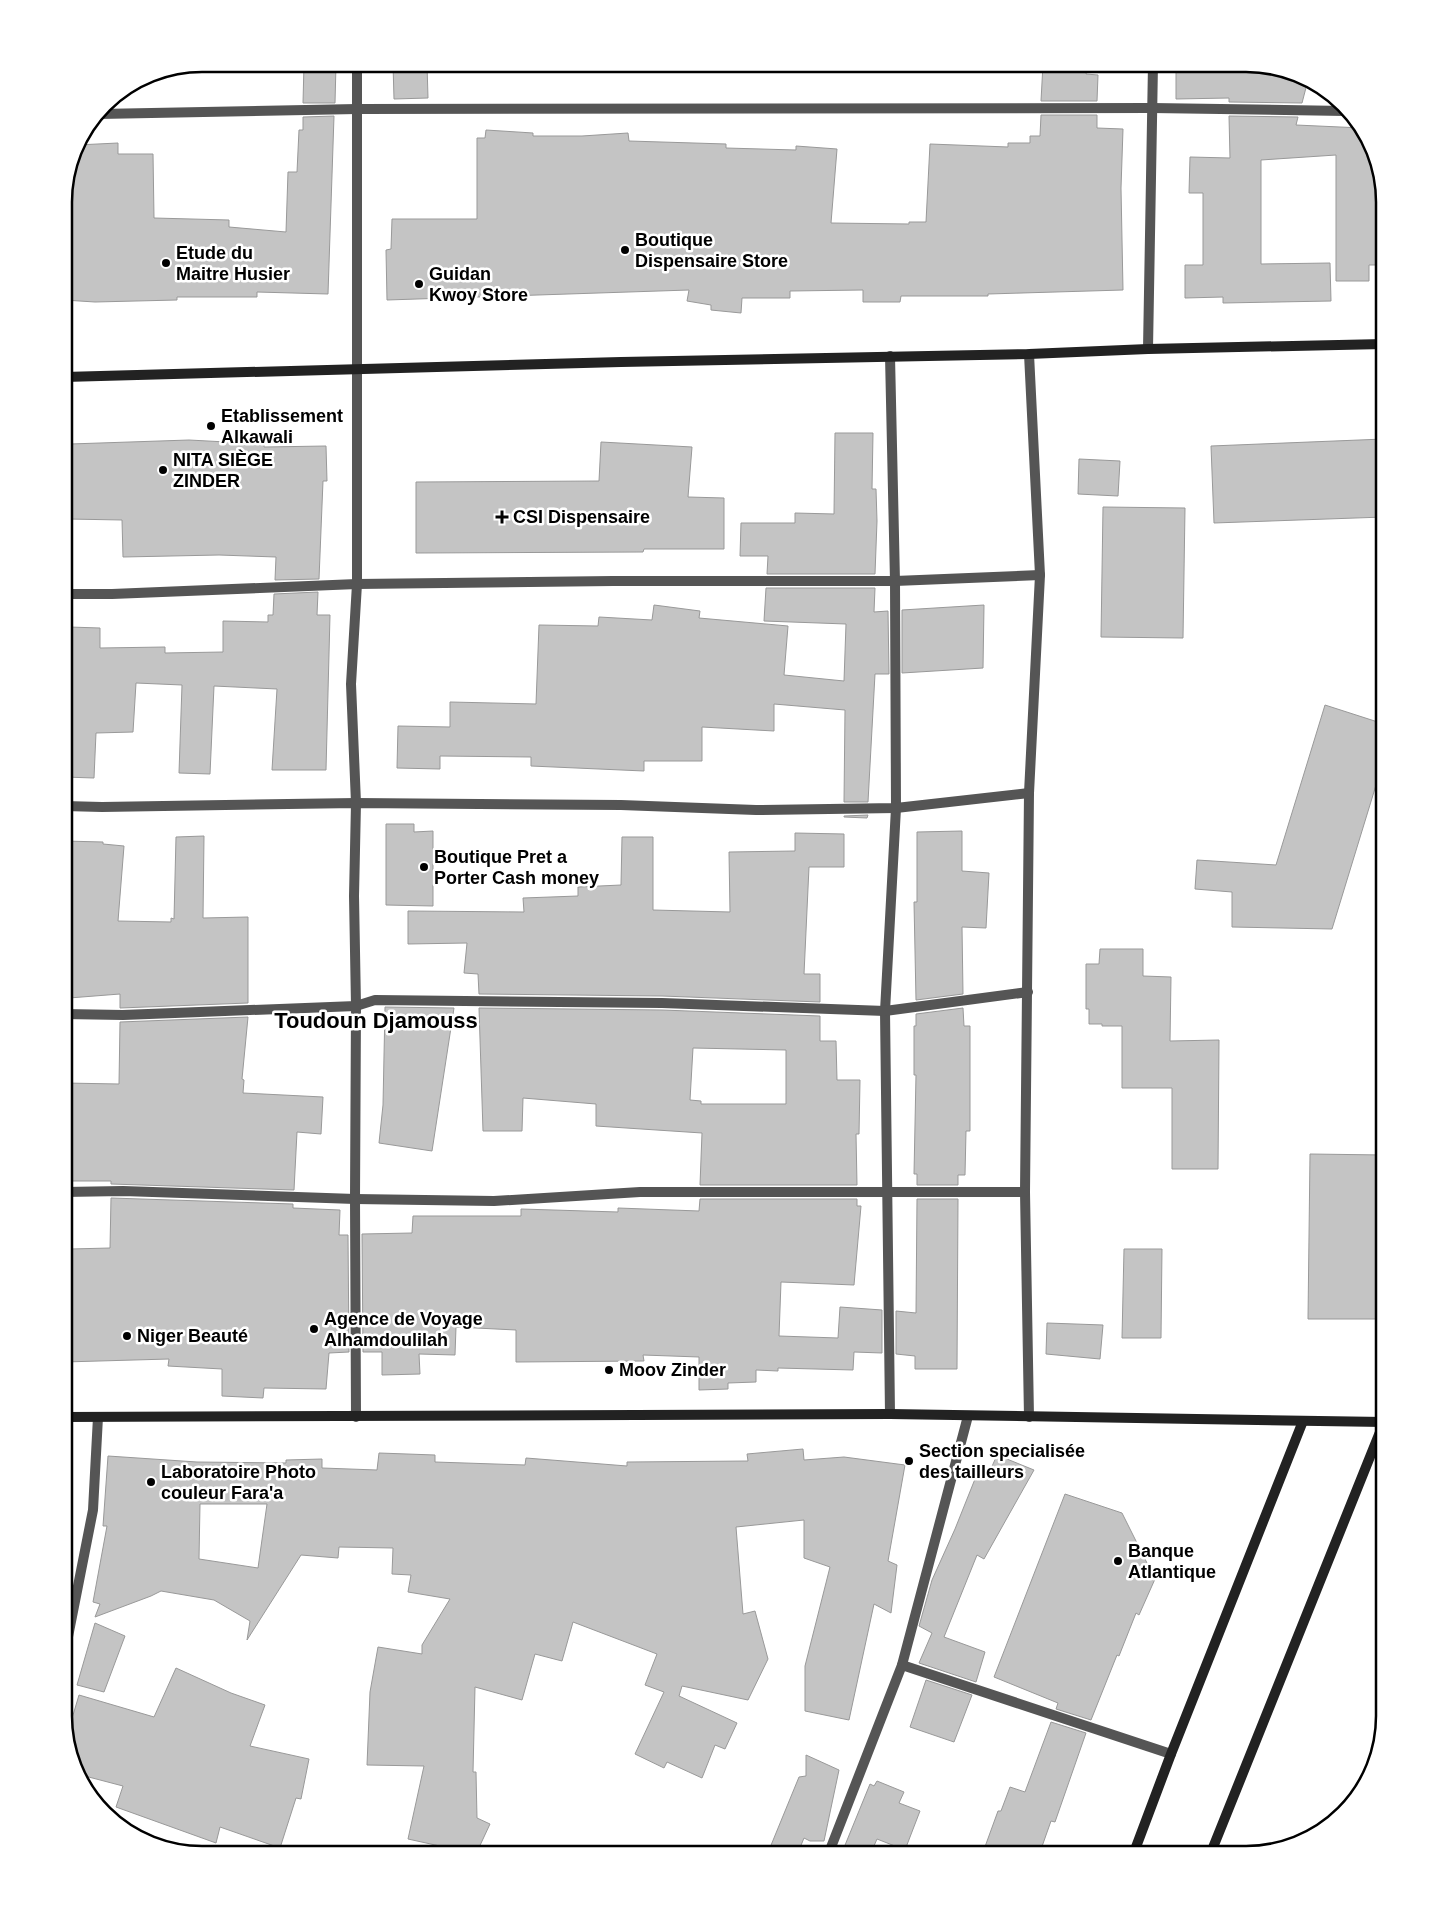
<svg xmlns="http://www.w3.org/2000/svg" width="1448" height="1919" font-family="Helvetica,sans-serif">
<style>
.building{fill:#c4c4c4;stroke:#999;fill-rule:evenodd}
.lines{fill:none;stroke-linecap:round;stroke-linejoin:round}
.street{stroke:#555;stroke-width:10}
.secondary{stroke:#222;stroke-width:10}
.poi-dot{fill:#000;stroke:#fff;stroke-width:2}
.labels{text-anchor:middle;stroke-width:5;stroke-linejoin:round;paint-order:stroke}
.poi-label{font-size:18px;font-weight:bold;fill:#000;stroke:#fff;text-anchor:start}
.district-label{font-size:22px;font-weight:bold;fill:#000;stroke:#fff}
.rim{fill:none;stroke:#000;stroke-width:2.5}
</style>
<rect width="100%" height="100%" fill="#fff"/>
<g class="building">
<path d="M 304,64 L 336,64 L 335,103 L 303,103 Z"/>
<path d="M 393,64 L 427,64 L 428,98 L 394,99 Z"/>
<path d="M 1043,64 L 1088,64 L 1086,74 L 1098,75 L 1097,101 L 1041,101 Z"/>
<path d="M 1228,64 L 1254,64 L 1308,80 L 1302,103 L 1229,102 L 1229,98 L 1176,99 L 1176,71 L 1228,71 Z"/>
<path d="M 1041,115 L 1097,115 L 1097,128 L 1123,129 L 1121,188 L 1123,290 L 988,294 L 988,296 L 901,296 L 900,302 L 863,302 L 863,290 L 790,291 L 790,298 L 742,298 L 741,313 L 711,310 L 711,305 L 687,301 L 689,290 L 387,300 L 386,250 L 391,249 L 392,219 L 477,219 L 477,138 L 485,138 L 486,130 L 533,133 L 533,136 L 582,136 L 628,133 L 629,141 L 726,144 L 726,148 L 796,150 L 796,146 L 837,149 L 831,223 L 909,224 L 909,222 L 926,222 L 930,144 L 1008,147 L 1008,143 L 1030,143 L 1030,136 L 1040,136 Z"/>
<path d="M 334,116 L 328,294 L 257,292 L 257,297 L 177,297 L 177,300 L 95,302 L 64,300 L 64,235 L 68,180 L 77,145 L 118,143 L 118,154 L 153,154 L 154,218 L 229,220 L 229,227 L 286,232 L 288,172 L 297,172 L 299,130 L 303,130 L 303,117 Z"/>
<path d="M 1229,116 L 1298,117 L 1296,125 L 1362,128 L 1384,203 L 1384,265 L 1369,265 L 1369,281 L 1336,281 L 1336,155 L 1261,160 L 1261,264 L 1330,263 L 1331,301 L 1223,303 L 1223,297 L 1185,298 L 1185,265 L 1203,265 L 1203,193 L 1189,193 L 1190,157 L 1230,158 Z"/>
<path d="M 835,433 L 873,433 L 872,489 L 876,489 L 877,521 L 875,574 L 767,574 L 768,556 L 740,556 L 741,523 L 795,523 L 795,513 L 834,514 Z"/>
<path d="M 1384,439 L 1384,517 L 1214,523 L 1211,446 Z"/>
<path d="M 189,440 L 264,444 L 264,447 L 326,446 L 327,481 L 323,481 L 319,579 L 275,580 L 276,557 L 219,555 L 123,557 L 122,520 L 68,519 L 70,444 Z"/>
<path d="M 601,442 L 692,447 L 688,497 L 724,498 L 724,549 L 644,549 L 643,552 L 416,553 L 416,482 L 599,481 Z"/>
<path d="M 1079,459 L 1120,461 L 1118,496 L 1078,494 Z"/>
<path d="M 1103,507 L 1185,508 L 1183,638 L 1101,637 Z"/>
<path d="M 766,588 L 875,588 L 874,612 L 888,611 L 889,674 L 875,674 L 868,802 L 844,802 L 845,710 L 774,704 L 774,731 L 702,727 L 702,761 L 644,761 L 644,771 L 531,766 L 531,757 L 440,756 L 440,769 L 397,768 L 398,726 L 450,727 L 450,702 L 536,704 L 539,625 L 598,626 L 599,617 L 652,620 L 654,605 L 700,611 L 699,618 L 788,626 L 784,675 L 844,681 L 846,624 L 764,621 Z"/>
<path d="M 318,592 L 317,615 L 330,615 L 326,770 L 272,770 L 277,689 L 214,686 L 210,774 L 179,773 L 182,685 L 136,683 L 133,732 L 96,733 L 94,778 L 64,777 L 69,694 L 67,694 L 69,627 L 100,628 L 100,648 L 165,647 L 165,653 L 223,652 L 223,621 L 268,622 L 268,615 L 273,615 L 274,594 Z"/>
<path d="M 984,605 L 983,668 L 902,673 L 902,610 Z"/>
<path d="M 1325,705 L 1384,724 L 1384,759 L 1332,929 L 1232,927 L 1232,892 L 1195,889 L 1197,860 L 1276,865 Z"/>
<path d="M 868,815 L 867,818 L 844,817 L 844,816 Z"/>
<path d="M 386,824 L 414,824 L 414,832 L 433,831 L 433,906 L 386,905 Z"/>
<path d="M 962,831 L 962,871 L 989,873 L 986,928 L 962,927 L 963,994 L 916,1000 L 914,902 L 917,902 L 917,832 Z"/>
<path d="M 795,833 L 844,834 L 844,867 L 809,867 L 804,974 L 820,974 L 820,1002 L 662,996 L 479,994 L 478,974 L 464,973 L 467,943 L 408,944 L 408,911 L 524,912 L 523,898 L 578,896 L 578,887 L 621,885 L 622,837 L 653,837 L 653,910 L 730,912 L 729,852 L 795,851 Z"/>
<path d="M 204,836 L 203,918 L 248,917 L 248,1003 L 120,1008 L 120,994 L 69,998 L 70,908 L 64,908 L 64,841 L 103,842 L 103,844 L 124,846 L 118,921 L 171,922 L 171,918 L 174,919 L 176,837 Z"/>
<path d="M 1100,949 L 1143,949 L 1143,976 L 1171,977 L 1170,1041 L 1219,1040 L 1218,1169 L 1172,1169 L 1172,1088 L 1122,1088 L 1122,1026 L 1102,1026 L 1102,1024 L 1089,1024 L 1089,1009 L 1086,1009 L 1086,964 L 1099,964 Z"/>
<path d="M 385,1007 L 454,1008 L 432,1151 L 379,1143 L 383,1105 Z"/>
<path d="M 479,1008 L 662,1010 L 820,1016 L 820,1041 L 836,1041 L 837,1080 L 860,1080 L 859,1134 L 856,1134 L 857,1185 L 700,1185 L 702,1133 L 596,1126 L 596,1104 L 523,1098 L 522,1131 L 483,1131 ZM 693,1048 L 786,1050 L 786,1104 L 701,1104 L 701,1101 L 690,1100 Z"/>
<path d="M 963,1008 L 964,1026 L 970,1026 L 970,1131 L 966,1131 L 965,1175 L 958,1175 L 958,1185 L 917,1185 L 917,1174 L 914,1174 L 916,1075 L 914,1075 L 914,1026 L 916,1026 L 916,1014 Z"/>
<path d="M 248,1017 L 242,1079 L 244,1080 L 243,1093 L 323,1097 L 321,1134 L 297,1132 L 294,1190 L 111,1184 L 111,1181 L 64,1181 L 64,1083 L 119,1084 L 120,1022 Z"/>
<path d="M 1310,1154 L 1384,1155 L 1383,1319 L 1308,1319 Z"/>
<path d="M 111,1198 L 293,1204 L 293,1208 L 340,1210 L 339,1235 L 348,1235 L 349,1352 L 329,1353 L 326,1389 L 264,1388 L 263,1398 L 222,1396 L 222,1369 L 168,1366 L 169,1359 L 64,1362 L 66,1289 L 71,1289 L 70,1249 L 110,1248 Z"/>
<path d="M 700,1199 L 857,1199 L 857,1206 L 861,1206 L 854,1285 L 781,1282 L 779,1336 L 838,1338 L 840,1307 L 882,1310 L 882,1353 L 854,1352 L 853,1370 L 778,1368 L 778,1371 L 756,1370 L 756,1382 L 728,1383 L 728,1389 L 699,1390 L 699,1357 L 643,1355 L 644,1361 L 516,1362 L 516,1330 L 456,1327 L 455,1355 L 419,1354 L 420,1374 L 382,1375 L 382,1352 L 363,1352 L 362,1234 L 412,1233 L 413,1216 L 521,1216 L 521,1209 L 618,1212 L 618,1208 L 699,1211 Z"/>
<path d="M 917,1199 L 958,1199 L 957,1369 L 915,1369 L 915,1356 L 896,1354 L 896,1311 L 916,1313 Z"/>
<path d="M 1124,1249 L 1162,1249 L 1161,1338 L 1122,1338 Z"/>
<path d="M 1047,1323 L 1103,1325 L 1100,1359 L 1046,1354 Z"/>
<path d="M 803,1449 L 804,1460 L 844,1457 L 905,1465 L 888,1561 L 897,1565 L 891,1613 L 874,1604 L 849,1720 L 805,1711 L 805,1666 L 830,1567 L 804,1558 L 804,1520 L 736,1527 L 743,1614 L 755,1611 L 768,1659 L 748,1700 L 682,1686 L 679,1696 L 737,1723 L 725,1749 L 715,1745 L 702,1778 L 667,1762 L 664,1768 L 635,1754 L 664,1692 L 645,1685 L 657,1654 L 573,1622 L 562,1661 L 535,1654 L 522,1700 L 475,1687 L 473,1772 L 476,1772 L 477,1818 L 490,1824 L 476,1854 L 408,1839 L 424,1766 L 367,1765 L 370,1692 L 378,1647 L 422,1654 L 422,1645 L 450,1599 L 408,1592 L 411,1575 L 392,1574 L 393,1548 L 339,1547 L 338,1558 L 301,1555 L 247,1640 L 250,1621 L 214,1600 L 161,1591 L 151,1596 L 95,1617 L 100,1604 L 93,1602 L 107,1526 L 103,1526 L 108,1456 L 197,1462 L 286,1463 L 286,1460 L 322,1459 L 322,1468 L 377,1470 L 379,1453 L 435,1455 L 435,1462 L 525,1465 L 526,1458 L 627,1466 L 627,1462 L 748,1461 L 747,1454 ZM 200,1504 L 267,1504 L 258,1568 L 199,1559 Z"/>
<path d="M 997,1455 L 1034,1470 L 984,1559 L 977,1555 L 944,1637 L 985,1652 L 976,1682 L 919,1663 L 932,1633 L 919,1626 L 932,1580 L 955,1529 L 975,1479 L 977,1476 L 986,1480 Z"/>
<path d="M 1065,1494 L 1122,1513 L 1155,1579 L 1139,1615 L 1136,1613 L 1119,1656 L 1117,1655 L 1091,1720 L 1056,1709 L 1058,1703 L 994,1677 Z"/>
<path d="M 95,1623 L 125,1636 L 104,1692 L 77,1685 Z"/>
<path d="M 176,1668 L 231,1693 L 265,1705 L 250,1746 L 309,1759 L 301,1799 L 296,1798 L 280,1848 L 220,1827 L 216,1843 L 116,1807 L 123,1786 L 81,1775 L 68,1732 L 79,1695 L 154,1717 Z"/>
<path d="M 926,1680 L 972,1695 L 954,1742 L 910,1727 Z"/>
<path d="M 1051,1722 L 1086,1733 L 1055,1822 L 1051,1821 L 1039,1855 L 982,1855 L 998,1811 L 1001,1811 L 1010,1787 L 1025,1792 Z"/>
<path d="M 806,1755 L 839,1770 L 824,1841 L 810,1841 L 804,1838 L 797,1855 L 767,1855 L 799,1777 L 806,1776 Z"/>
<path d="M 877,1781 L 904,1792 L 899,1803 L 920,1811 L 905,1850 L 877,1839 L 870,1855 L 841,1855 L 870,1784 L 874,1786 Z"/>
</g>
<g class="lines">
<g class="street">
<path d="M 99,114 L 357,109 L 1152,108 L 1345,111"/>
<path d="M 1148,349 L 1153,64"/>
<path d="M 1029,354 L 1040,575 L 1029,793 L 1025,1192 L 1029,1417"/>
<path d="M 890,356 L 895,581 L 896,808 L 885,1011 L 890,1414"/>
<path d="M 64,594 L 112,594 L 357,584 L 613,581 L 895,581 L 1040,575"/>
<path d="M 64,806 L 102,807 L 356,803 L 621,805 L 756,810 L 896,808 L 1029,793"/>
<path d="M 64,1014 L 123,1015 L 356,1006 L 375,1000 L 662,1003 L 885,1011 L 1028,992"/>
<path d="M 64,1192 L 123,1191 L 355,1199 L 494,1201 L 640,1192 L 1025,1192"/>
<path d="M 356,1417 L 355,1199 L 356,1006 L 354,896 L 356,803 L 351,684 L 357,584 L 357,64"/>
<path d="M 64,1657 L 93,1510 L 98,1417"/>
<path d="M 902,1665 L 1171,1754"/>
<path d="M 828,1855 L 902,1665 L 968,1416"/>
</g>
<g class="secondary">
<path d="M 64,377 L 621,362 L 1029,354 L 1148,349 L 1384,344"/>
<path d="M 64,1417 L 890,1414 L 1384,1422"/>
<path d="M 1133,1855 L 1171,1754 L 1303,1421"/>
<path d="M 1210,1855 L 1384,1422"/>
</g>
</g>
<g class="poi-dot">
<circle cx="625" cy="250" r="5"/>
<circle cx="166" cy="263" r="5"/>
<circle cx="419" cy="284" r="5"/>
<circle cx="211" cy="426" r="5"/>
<circle cx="163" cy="470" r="5"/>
<path d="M499.5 509.5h5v5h5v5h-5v5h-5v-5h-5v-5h5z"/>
<circle cx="424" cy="867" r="5"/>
<circle cx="314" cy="1329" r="5"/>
<circle cx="127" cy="1336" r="5"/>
<circle cx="609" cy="1370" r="5"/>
<circle cx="909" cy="1461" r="5"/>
<circle cx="151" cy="1482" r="5"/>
<circle cx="1118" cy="1561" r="5"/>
</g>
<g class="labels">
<g class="poi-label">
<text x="635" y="246">Boutique<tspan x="635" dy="21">Dispensaire Store</tspan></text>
<text x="176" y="259">Etude du<tspan x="176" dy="21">Maitre Husier</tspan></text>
<text x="429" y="280">Guidan<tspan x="429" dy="21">Kwoy Store</tspan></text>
<text x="221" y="422">Etablissement<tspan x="221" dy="21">Alkawali</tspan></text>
<text x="173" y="466">NITA SIÈGE<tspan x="173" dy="21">ZINDER</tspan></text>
<text x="513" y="523">CSI Dispensaire</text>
<text x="434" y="863">Boutique Pret a<tspan x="434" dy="21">Porter Cash money</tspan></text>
<text x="324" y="1325">Agence de Voyage<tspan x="324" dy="21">Alhamdoulilah</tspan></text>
<text x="137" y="1342">Niger Beauté</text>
<text x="619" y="1376">Moov Zinder</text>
<text x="919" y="1457">Section specialisée<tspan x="919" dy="21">des tailleurs</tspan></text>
<text x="161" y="1478">Laboratoire Photo<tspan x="161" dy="21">couleur Fara'a</tspan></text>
<text x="1128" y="1557">Banque<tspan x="1128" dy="21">Atlantique</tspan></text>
</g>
<g class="district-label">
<text x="376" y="1028">Toudoun Djamouss</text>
</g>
</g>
<path d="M0 0H1448V1919H0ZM202 72H1246A130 130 0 0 1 1376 202V1716A130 130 0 0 1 1246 1846H202A130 130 0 0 1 72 1716V202A130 130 0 0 1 202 72Z" fill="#fff" fill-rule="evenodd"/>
<path class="rim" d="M202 72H1246A130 130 0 0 1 1376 202V1716A130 130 0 0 1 1246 1846H202A130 130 0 0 1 72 1716V202A130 130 0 0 1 202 72Z"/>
</svg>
